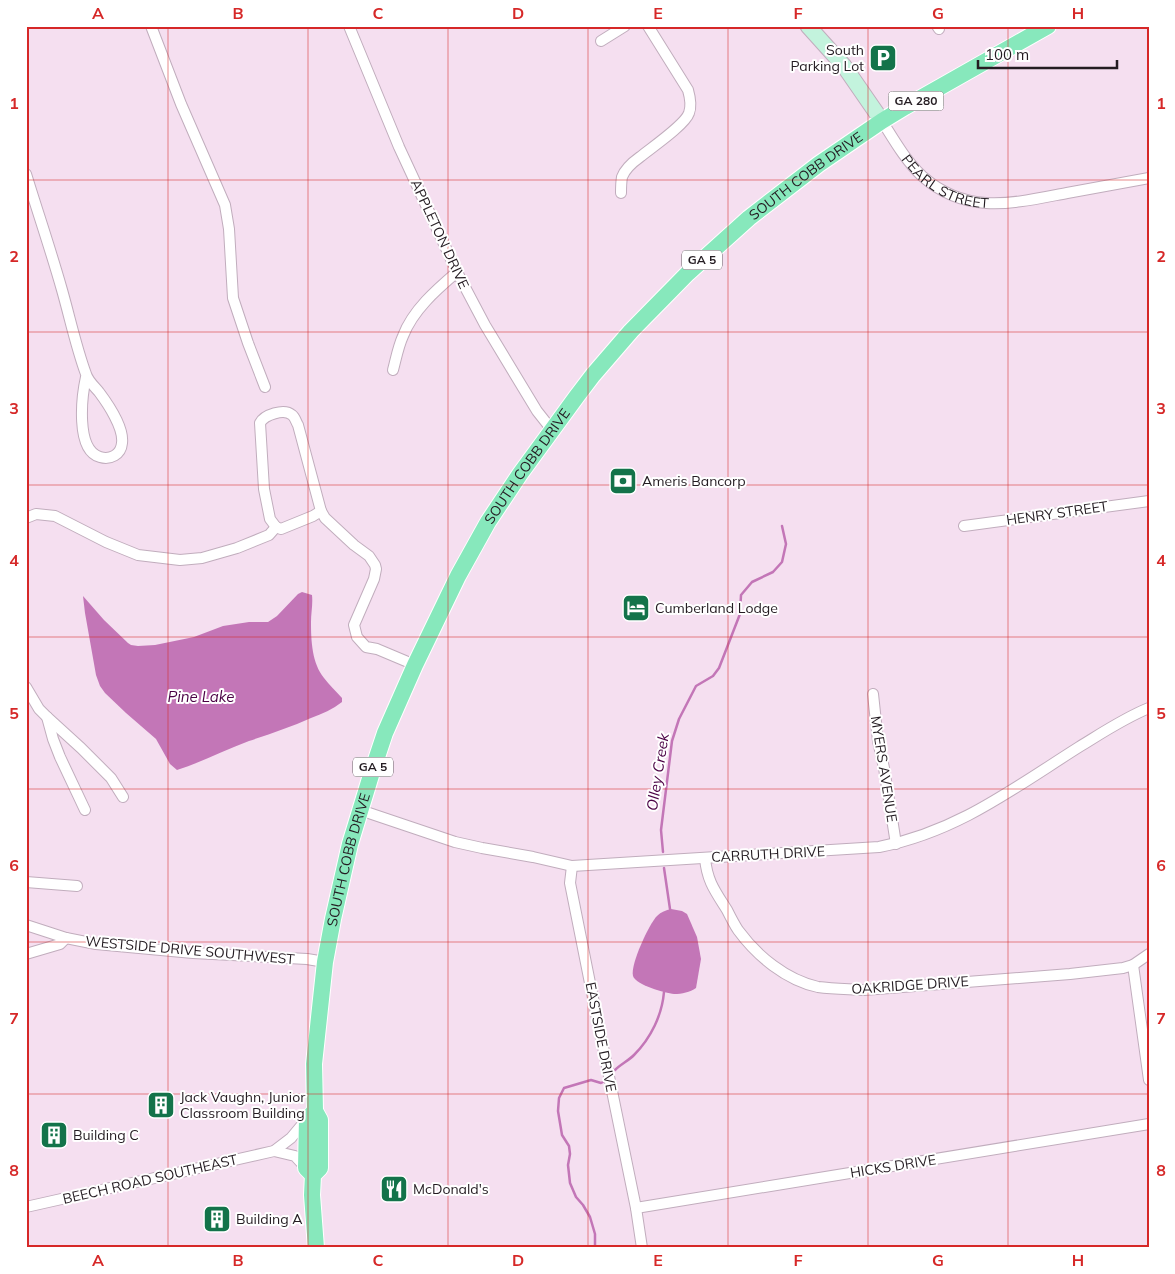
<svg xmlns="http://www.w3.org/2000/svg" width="1175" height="1274" font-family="Mulish,sans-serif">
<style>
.water{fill:#c376b7}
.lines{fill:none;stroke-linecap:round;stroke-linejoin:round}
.stream{stroke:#c376b7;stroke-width:2.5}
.street-casing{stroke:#c1adbd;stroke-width:12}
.secondary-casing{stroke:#c1adbd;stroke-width:17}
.primary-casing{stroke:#fff;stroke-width:18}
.street{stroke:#fff;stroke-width:10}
.secondary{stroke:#c3f3dd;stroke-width:15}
.primary{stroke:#87e8bc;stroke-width:16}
.grid{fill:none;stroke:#d62828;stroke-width:1;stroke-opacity:0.55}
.labels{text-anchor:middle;stroke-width:4;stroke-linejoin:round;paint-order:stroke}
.shield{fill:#fff;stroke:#666064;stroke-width:1}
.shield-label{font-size:12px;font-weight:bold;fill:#241c22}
.poi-label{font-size:14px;fill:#241c22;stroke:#fff;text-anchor:start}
.street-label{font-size:14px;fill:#241c22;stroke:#fff}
.water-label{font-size:15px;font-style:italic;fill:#4b0245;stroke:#fff}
.neatline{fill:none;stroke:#d62828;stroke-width:2}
.grid-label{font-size:16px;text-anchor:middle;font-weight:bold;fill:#d62828}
</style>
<rect width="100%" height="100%" fill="#f5dff0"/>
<g class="water">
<path d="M 302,592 L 312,595 C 313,604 311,613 311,622 C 311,641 312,663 324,678 C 329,685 336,691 342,698 L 342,702 C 333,709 322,714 311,718 C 291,727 270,734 249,741 C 225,750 202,762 177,770 L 170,764 L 156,739 L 126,713 L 105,693 L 100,686 L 96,675 L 85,613 L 83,596 L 104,620 L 128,643 L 131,645 L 138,646 L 155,645 L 194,637 L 223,626 L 249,622 L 268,622 L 277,616 L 298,594 Z"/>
<path d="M 671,909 L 682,911 L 687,914 L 697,937 L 701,959 L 696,988 C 690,992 682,994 674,994 C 665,993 636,985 633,976 C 630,965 649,924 657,916 C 661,912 666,910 671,909 Z"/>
</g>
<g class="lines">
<g class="stream">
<path d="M 663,852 L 661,830 L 672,741 L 679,719 L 696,686 L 713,676 L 719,668 L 740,614 L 741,595 L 752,582 L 773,572 L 782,562 L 786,544 L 782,526"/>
<path d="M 664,868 L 670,909"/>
<path d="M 615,1070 C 621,1064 628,1061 634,1055 C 651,1038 662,1015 664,992"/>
<path d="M 595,1248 L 595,1234 L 590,1217 L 583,1205 L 576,1197 L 570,1183 L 568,1165 L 570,1154 L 569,1146 L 562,1135 L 558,1111 L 559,1098 L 564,1088 L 591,1080 L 601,1083 L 603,1082"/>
</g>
<g class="street-casing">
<g id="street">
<path d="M 151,26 L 181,104 L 225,205 L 229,229 L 233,298 L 248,343 L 265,387"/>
<path d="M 349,26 L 399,147 L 457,272 L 485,325 L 537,411 L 552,430"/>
<path d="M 937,26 L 939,29"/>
<path d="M 601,41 L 625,26"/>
<path id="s1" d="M 882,121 C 894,140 906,161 922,176 C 967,216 1014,203 1067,193 C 1094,188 1121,183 1149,178"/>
<path d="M 26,174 C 38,213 51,251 62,290 C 70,318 76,347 86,374 C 88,381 95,387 99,392 C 108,404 124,428 122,443 C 121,455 110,460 100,457 C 75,450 82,395 86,377"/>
<path d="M 621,193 C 621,188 621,183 622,177 C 625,169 633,162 640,157 C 651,148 685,125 689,113 C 692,105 690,97 688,90 L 648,26"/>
<path d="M 393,370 C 396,359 398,347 403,336 C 413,310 436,290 457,272"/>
<path d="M 26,518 L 36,514 L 55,516 L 106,542 L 138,555 L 180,560 L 202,558 L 237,548 L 269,535 L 276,527"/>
<path d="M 964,526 L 1149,501"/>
<path d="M 276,527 L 270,519 L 264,489 L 260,423 C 264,415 284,408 292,415 C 295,417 296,422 298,425 L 321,511 L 325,518 L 354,545 L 369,556 L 375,565 L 376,569 L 374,579 L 354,625 L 357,637 L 366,647 L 377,649 L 415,665"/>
<path d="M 276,527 L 281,529 L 313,516 L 321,511"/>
<path d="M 26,687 L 39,709 L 47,717 L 53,739 L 60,757 L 85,810"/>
<path d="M 873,694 L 878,741 L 884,768 L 896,844"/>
<path d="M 47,717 L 81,748 L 111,778 L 123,797"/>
<path d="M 360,810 L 455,842 L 482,848 L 533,857 L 572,866 L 879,847 C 957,832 1014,788 1079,747 C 1102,733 1124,718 1149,708"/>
<path d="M 705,858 C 707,881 715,891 727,910 C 730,916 734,924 738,930 C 757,956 786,980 818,987 C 834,989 849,989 864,990 L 1070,974 L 1123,968 L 1133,965 L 1149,954"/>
<path d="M 572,866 L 570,883 L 596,1013 L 636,1208 L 642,1248"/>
<path d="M 26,882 L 77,886"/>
<path d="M 26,925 L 66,938 L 96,944 L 193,953 L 307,959 L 325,962"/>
<path d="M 26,954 L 60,944 L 66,938"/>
<path d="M 1133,965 L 1149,1080"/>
<path d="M 274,1151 L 295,1156 L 306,1168"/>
<path d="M 26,1207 L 274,1151 L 291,1138 L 306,1120"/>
<path d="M 636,1208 L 1149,1124"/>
</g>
</g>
<g class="secondary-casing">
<path id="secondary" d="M 808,26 L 844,66 L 882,121"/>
</g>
<g class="primary-casing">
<g id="primary">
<path d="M 313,1175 L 306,1168 L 307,1119 L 315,1111"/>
<path id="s2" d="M 316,1248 L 312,1195 L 313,1175 L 320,1168 L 320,1120 L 315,1111 L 314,1064 L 325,962 L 333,919 L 350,844 L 372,772 L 385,733 L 415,665 L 458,576 L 488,522 L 520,474 L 577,396 L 593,375 L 631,331 L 688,273 L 749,218 L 819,164 L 882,121 L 905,107 L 1048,26"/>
</g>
</g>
<use href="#street" class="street"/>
<use href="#secondary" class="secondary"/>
<use href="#primary" class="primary"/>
</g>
<path class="grid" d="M 168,26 L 168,1248M 308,26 L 308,1248M 448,26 L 448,1248M 588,26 L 588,1248M 728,26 L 728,1248M 868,26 L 868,1248M 1008,26 L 1008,1248M 26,180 L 1149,180M 26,332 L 1149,332M 26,485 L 1149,485M 26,637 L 1149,637M 26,789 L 1149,789M 26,942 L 1149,942M 26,1094 L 1149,1094"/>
<defs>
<g id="parking-square" transform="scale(1.4375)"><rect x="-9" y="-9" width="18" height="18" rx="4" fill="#13734a" stroke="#fff"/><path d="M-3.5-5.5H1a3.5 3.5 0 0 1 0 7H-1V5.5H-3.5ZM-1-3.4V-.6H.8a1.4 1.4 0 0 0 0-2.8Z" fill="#fff"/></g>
<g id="bank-square" transform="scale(1.4375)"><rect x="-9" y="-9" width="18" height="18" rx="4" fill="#13734a" stroke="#fff"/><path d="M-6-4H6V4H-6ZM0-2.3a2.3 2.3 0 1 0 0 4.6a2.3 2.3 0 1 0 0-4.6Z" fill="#fff"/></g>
<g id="hotel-square" transform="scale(1.4375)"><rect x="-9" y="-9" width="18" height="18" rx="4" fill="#13734a" stroke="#fff"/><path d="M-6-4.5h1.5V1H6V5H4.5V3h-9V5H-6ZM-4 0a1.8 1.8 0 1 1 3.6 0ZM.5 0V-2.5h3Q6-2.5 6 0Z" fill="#fff"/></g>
<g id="building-square" transform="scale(1.4375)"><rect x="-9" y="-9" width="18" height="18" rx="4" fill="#13734a" stroke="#fff"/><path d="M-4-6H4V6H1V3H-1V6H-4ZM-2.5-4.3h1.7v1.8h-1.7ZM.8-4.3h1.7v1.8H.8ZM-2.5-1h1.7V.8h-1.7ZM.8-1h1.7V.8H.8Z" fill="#fff"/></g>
<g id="restaurant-square" transform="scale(1.4375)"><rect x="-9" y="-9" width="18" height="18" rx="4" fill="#13734a" stroke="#fff"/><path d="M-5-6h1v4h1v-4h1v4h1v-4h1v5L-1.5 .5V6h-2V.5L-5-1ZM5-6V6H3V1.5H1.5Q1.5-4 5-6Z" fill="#fff"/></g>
</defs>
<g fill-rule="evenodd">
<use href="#parking-square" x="883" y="58"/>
<use href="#bank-square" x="623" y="481"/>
<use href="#hotel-square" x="636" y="608"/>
<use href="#building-square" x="161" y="1105"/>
<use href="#building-square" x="54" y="1135"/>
<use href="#restaurant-square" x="394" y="1189"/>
<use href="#building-square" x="217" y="1219"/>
</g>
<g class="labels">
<g class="shield">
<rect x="888.5" y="91.5" width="55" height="19" rx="4"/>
<rect x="682" y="250.5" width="40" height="19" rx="4"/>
<rect x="353" y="757.5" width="40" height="19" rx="4"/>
</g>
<g class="shield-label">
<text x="916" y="105">GA 280</text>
<text x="702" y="264">GA 5</text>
<text x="373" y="771">GA 5</text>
</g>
<g class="poi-label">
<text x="864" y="55" text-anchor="end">South<tspan x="864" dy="16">Parking Lot</tspan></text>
<text x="642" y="486">Ameris Bancorp</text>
<text x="655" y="613">Cumberland Lodge</text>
<text x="180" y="1102">Jack Vaughn, Junior<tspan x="180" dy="16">Classroom Building</tspan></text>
<text x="73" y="1140">Building C</text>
<text x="413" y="1194">McDonald's</text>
<text x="236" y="1224">Building A</text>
</g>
<g class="street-label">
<text dy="5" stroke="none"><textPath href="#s2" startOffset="1236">SOUTH COBB DRIVE</textPath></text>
<text dy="5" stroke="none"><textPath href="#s1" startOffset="92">PEARL STREET</textPath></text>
<text transform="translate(440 234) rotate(65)" y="5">APPLETON DRIVE</text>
<text dy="5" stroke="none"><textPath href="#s2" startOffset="831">SOUTH COBB DRIVE</textPath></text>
<text transform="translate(1057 513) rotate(-8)" y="5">HENRY STREET</text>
<text transform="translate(884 769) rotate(81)" y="5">MYERS AVENUE</text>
<text transform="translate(768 854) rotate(-3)" y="5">CARRUTH DRIVE</text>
<text dy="5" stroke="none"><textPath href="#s2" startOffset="396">SOUTH COBB DRIVE</textPath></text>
<text transform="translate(190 950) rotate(5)" y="5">WESTSIDE DRIVE SOUTHWEST</text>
<text transform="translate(910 985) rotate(-4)" y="5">OAKRIDGE DRIVE</text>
<text transform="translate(601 1037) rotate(79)" y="5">EASTSIDE DRIVE</text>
<text transform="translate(893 1166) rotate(-9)" y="5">HICKS DRIVE</text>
<text transform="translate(150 1179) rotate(-13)" y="5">BEECH ROAD SOUTHEAST</text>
</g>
<g class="water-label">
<text x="201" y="702">Pine Lake</text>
<text transform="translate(658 772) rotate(-81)" y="5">Olley Creek</text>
</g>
</g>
<rect width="1175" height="1274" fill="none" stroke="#ffffff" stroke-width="55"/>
<path d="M978 60v8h139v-8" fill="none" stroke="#241c22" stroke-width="2.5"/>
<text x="985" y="60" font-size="15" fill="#241c22" stroke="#ffffff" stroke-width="4" paint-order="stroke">100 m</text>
<rect x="28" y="28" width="1120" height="1218" class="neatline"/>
<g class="grid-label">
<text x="98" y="19">A</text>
<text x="238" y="19">B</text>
<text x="378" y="19">C</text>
<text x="518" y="19">D</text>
<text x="658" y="19">E</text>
<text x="798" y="19">F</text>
<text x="938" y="19">G</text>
<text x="1078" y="19">H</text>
<text x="14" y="109">1</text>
<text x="1161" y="109">1</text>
<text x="14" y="262">2</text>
<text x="1161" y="262">2</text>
<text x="14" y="414">3</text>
<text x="1161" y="414">3</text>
<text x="14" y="566">4</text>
<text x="1161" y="566">4</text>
<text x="14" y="719">5</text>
<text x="1161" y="719">5</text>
<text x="14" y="871">6</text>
<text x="1161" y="871">6</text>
<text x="14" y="1024">7</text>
<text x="1161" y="1024">7</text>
<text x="14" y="1176">8</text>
<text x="1161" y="1176">8</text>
<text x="98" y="1266">A</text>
<text x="238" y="1266">B</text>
<text x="378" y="1266">C</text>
<text x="518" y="1266">D</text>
<text x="658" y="1266">E</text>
<text x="798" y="1266">F</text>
<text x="938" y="1266">G</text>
<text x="1078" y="1266">H</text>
</g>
</svg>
